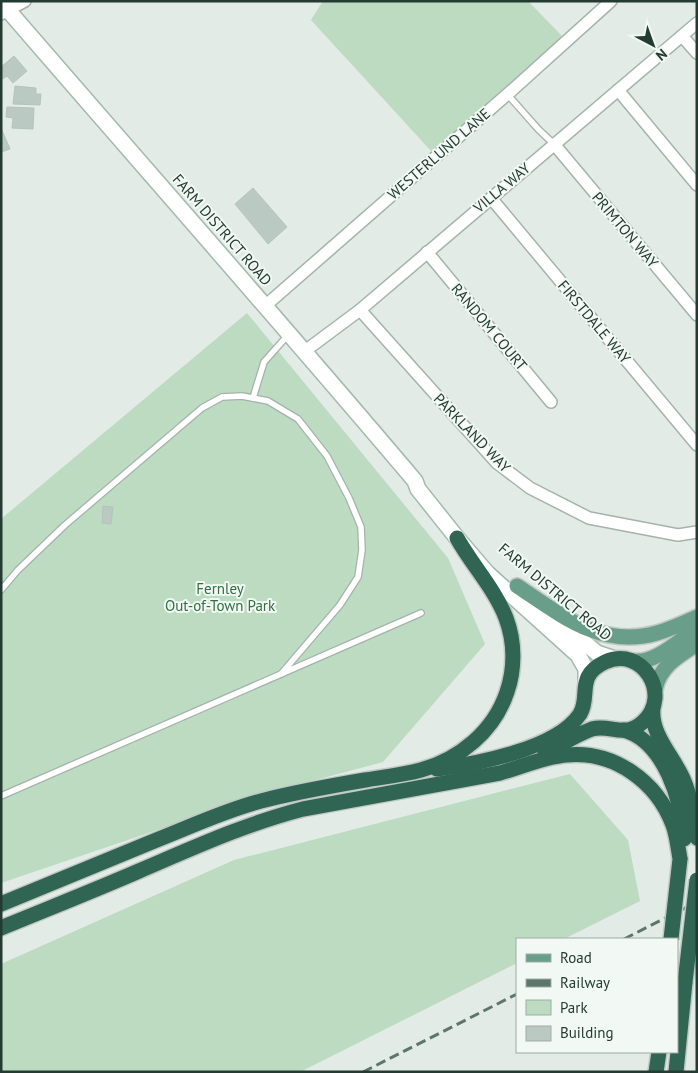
<svg xmlns="http://www.w3.org/2000/svg" width="698" height="1073" font-family="'PT Sans',sans-serif">
<style>
.green{fill:#bcdbc1}
.building{fill:#bac9c1;stroke:#b4c4bc}
.lines{fill:none;stroke-linecap:round;stroke-linejoin:round}
.lane-casing{stroke:#a5b3ac;stroke-width:8}
.street-casing{stroke:#a5b3ac;stroke-width:14}
.secondary-casing{stroke:#a3b9af;stroke-width:18}
.primary-casing{stroke:#c1c8c6;stroke-width:18}
.highway-casing{stroke:#c1c8c6;stroke-width:18}
.lane{stroke:#fff;stroke-width:5.5}
.street{stroke:#fff;stroke-width:11}
.secondary{stroke:#fff;stroke-width:15}
.primary{stroke:#699e8a;stroke-width:15}
.highway{stroke:#306554;stroke-width:15}
.rail{stroke:#5d766d;stroke-width:3;stroke-dasharray:10 5;stroke-linecap:butt}
.highway-bridge-casing{stroke:#c1c8c6;stroke-width:18;stroke-linecap:butt}
.highway-bridge{stroke:#306554;stroke-width:15}
.labels{text-anchor:middle;stroke-width:4;stroke-linejoin:round;paint-order:stroke}
.street-label{font-size:15px;fill:#233b32;stroke:#f2f8f4}
.park-label{font-size:15px;fill:#2f6f41;stroke:#f2f8f4}
</style>
<rect width="100%" height="100%" fill="#e2ebe6"/>
<g class="green">
<path d="M 323,1 L 528,1 L 563,37 L 432,152 L 311,20 Z"/>
<path d="M 247,313 L 448,558 L 485,644 L 383,762 L 263,794 L 1,883 L 1,519 Z"/>
<path d="M 570,774 L 628,840 L 640,901 L 564,939 L 517,939 L 517,963 L 300,1072 L 1,1072 L 1,964 L 234,860 Z"/>
</g>
<g class="building">
<path d="M 14,56 L 27,71 L 13,83 L 7,76 L 1,80 L 1,67 Z"/>
<path d="M 15,86 L 36,88 L 36,94 L 41,94 L 40,105 L 13,104 Z"/>
<path d="M 7,107 L 34,108 L 33,129 L 12,128 L 13,118 L 6,117 Z"/>
<path d="M 1,128 L 10,149 L 1,152 Z"/>
<path d="M 253,188 L 287,227 L 268,244 L 235,204 Z"/>
<path d="M 103,506 L 113,507 L 111,524 L 102,523 Z"/>
</g>
<g class="lines">
<g class="lane-casing">
<g id="lane">
<path d="M 508,95 L 539,130 L 554,144"/>
<path d="M 253,398 L 264,362 L 288,335"/>
<path d="M 1,590 L 18,570 L 65,525 L 202,408 L 222,397 L 242,396 L 268,401 L 298,419 L 327,456 L 349,498 L 361,527 L 362,550 L 358,577 L 340,605 L 281,674"/>
<path d="M 1,796 L 421,613"/>
</g>
</g>
<g class="street-casing">
<g id="street">
<path d="M 1,14 L 25,1"/>
<path d="M 682,36 L 697,53"/>
<path d="M 618,90 L 697,185"/>
<path d="M 554,144 L 697,315"/>
<path d="M 491,198 L 697,445"/>
<path d="M 427,252 L 551,402"/>
<path d="M 265,306 L 510,92 L 611,1"/>
<path d="M 360,310 L 497,463 L 530,488 L 589,518 L 678,535 L 697,532"/>
<path d="M 305,351 L 360,310 L 697,23"/>
</g>
</g>
<g class="secondary-casing">
<g id="secondary">
<path d="M 1,2 C 139,162 279,320 415,481 L 418,489 L 457,538 L 487,573 L 578,655 L 586,669 L 586,681"/>
<path d="M 547,612 L 597,653 L 615,659"/>
</g>
</g>
<g class="primary-casing">
<g id="primary">
<path d="M 517,586 C 561,615 601,649 657,633 C 671,629 684,623 697,617"/>
<path d="M 633,661 C 656,664 679,640 697,629"/>
<path d="M 655,690 C 659,667 678,656 697,644"/>
</g>
</g>
<g class="highway-casing">
<g id="highway">
<path d="M 653,708 C 650,735 675,758 684,781 C 692,799 693,819 697,838"/>
<path d="M 624,730 C 665,742 682,801 684,839"/>
<path d="M 437,769 C 476,764 557,749 580,714 C 591,696 575,676 605,662 C 642,645 673,695 643,722 C 624,739 611,724 592,729 C 578,734 558,746 545,754"/>
<path d="M 1,904 C 54,882 106,861 159,839 C 192,826 226,810 261,801 C 295,792 330,786 365,780 C 383,777 403,775 421,770 C 460,759 494,731 507,692 C 515,669 515,642 506,618 C 495,589 472,565 457,538"/>
<path d="M 1,928 C 47,909 93,891 139,871 C 193,848 245,824 303,809 L 500,773 C 522,767 543,757 566,755 C 614,750 657,782 673,825 C 677,836 678,848 680,859"/>
<path d="M 656,1072 L 659,1052"/>
<path d="M 676,1072 L 685,982"/>
</g>
</g>
<use href="#lane" class="lane"/>
<use href="#street" class="street"/>
<use href="#secondary" class="secondary"/>
<use href="#primary" class="primary"/>
<use href="#highway" class="highway"/>
<g class="rail">
<path d="M 624,939 L 697,902"/>
<path d="M 363,1072 L 517,994"/>
</g>
<g class="highway-bridge-casing">
<g id="highway-bridge">
<path d="M 671,939 L 680,859"/>
<path d="M 685,982 L 697,880"/>
</g>
</g>
<use href="#highway-bridge" class="highway-bridge"/>
</g>
<g class="labels">
<g class="street-label">
<text transform="translate(439 154) rotate(-41)" y="5">WESTERLUND LANE</text>
<text transform="translate(502 188) rotate(-40)" y="5">VILLA WAY</text>
<text transform="translate(222 230) rotate(49)" y="5">FARM DISTRICT ROAD</text>
<text transform="translate(625 230) rotate(50)" y="5">PRIMTON WAY</text>
<text transform="translate(594 322) rotate(50)" y="5">FIRSTDALE WAY</text>
<text transform="translate(489 327) rotate(50)" y="5">RANDOM COURT</text>
<text transform="translate(472 433) rotate(46)" y="5">PARKLAND WAY</text>
<text transform="translate(555 592) rotate(40)" y="5">FARM DISTRICT ROAD</text>
</g>
<g class="park-label">
<text x="220" y="594">Fernley<tspan x="220" dy="17">Out-of-Town Park</tspan></text>
</g>
</g>
<rect width="698" height="1073" fill="none" stroke="#233b32" stroke-width="5"/>
<rect x="516" y="938" width="162" height="115" fill="#f2f8f4" stroke="#9faca6"/>
<rect x="526" y="954" width="25" height="8" fill="#699e8a" stroke="#9faca6"/>
<text x="560" y="963" font-size="15" fill="#233b32">Road</text>
<rect x="526" y="979" width="25" height="8" fill="#5d766d" stroke="#9faca6"/>
<text x="560" y="988" font-size="15" fill="#233b32">Railway</text>
<rect x="526" y="1000" width="25" height="15" fill="#bcdbc1" stroke="#9faca6"/>
<text x="560" y="1013" font-size="15" fill="#233b32">Park</text>
<rect x="526" y="1026" width="25" height="15" fill="#bac9c1" stroke="#9faca6"/>
<text x="560" y="1038" font-size="15" fill="#233b32">Building</text>
<g transform="translate(653 45) rotate(139)" stroke="#f2f8f4" stroke-width="4" paint-order="stroke">
<path d="M0-4L9 19L0 12L-9 19Z" fill="#233b32"/>
<text y="-8" font-size="14" font-weight="bold" text-anchor="middle" fill="#233b32">N</text>
</g>
</svg>
